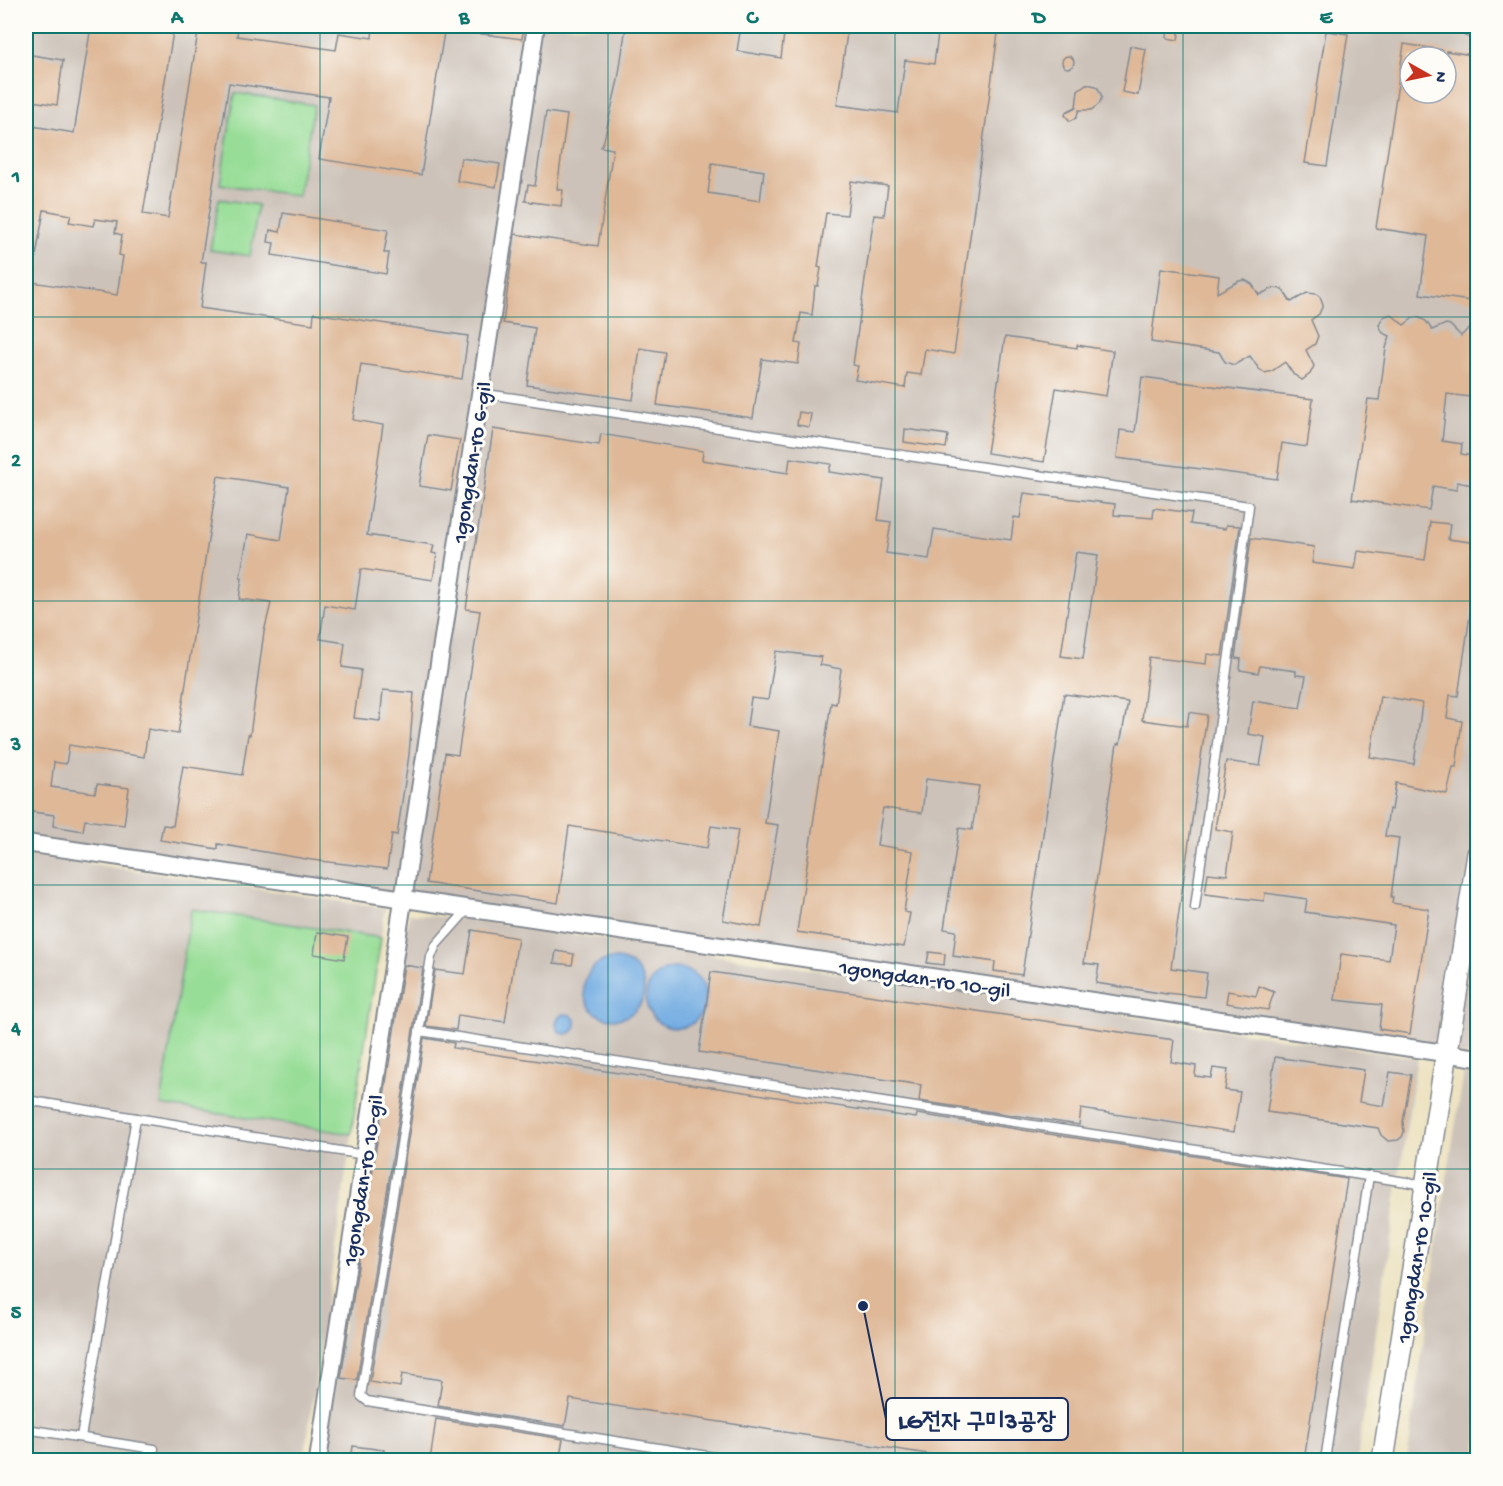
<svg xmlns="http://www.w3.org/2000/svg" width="1503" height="1486" font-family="'Gochi Hand','Poor Story',sans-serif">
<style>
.industrial{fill:#ccc2b9;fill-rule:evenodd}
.green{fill:#98dd97;stroke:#5a867a;stroke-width:1.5}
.water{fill:#71abe1;stroke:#466da0;stroke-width:1.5}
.building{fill:#deb897;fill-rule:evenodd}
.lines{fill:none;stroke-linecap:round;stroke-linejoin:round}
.service-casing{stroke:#848990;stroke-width:11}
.minor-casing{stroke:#848990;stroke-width:20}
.tertiary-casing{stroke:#848990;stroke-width:24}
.service{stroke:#fff;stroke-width:8}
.minor{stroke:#fff;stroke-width:16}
.tertiary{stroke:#fff;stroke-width:21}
.grid{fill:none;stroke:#0f766e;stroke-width:1.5;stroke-opacity:0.55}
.labels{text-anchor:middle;stroke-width:6;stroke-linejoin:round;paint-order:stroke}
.street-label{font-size:22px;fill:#1b2f5e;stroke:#fdfcf7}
.leader{fill:none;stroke:#1b2f5e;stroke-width:2}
.callout-dot{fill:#1b2f5e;stroke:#fdfcf7;stroke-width:2}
.callout{fill:#fdfcf7;stroke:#1b2f5e;stroke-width:2}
.callout-label{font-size:24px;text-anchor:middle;font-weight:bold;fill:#1b2f5e}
.neatline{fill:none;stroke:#0f766e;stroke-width:2}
.grid-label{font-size:20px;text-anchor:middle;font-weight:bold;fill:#0f766e}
</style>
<rect width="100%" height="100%" fill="#fdfcf7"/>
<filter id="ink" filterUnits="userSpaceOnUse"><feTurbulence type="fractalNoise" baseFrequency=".0167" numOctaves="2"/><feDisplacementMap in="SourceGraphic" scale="12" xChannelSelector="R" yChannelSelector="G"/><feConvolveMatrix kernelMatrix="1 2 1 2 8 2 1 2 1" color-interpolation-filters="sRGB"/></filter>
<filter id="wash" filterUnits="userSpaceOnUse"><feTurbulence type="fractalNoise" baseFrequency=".008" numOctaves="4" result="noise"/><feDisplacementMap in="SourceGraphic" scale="24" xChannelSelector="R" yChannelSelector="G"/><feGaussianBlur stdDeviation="1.35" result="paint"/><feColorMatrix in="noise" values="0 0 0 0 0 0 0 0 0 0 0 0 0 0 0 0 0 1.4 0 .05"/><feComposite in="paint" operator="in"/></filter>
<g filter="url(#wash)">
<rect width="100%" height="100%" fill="#ede3c2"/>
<g class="industrial">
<path d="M 26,26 L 1477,26 L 1477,1058 L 26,843 ZM 1410,57 L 1446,57 L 1446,93 L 1410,93 Z"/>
<path d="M 26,854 L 385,908 L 304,1460 L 26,1460 Z"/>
<path d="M 409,914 L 467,919 L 1417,1058 L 1357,1460 L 321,1460 Z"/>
<path d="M 1464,1072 L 1478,1074 L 1477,1460 L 1407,1460 L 1445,1190 Z"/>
</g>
<g class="green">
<path d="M 235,93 L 314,105 L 298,196 L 220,184 Z"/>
<path d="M 219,199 L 258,205 L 250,256 L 210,250 Z"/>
<path d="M 191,909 L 381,938 L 351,1134 L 161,1105 Z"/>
</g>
<g class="water">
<circle cx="614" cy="989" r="30"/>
<circle cx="676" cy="998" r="30"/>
<circle cx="566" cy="1024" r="10"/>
</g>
<g id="blocks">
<g class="building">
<path d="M 91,26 L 174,26 L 143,214 L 168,218 L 199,26 L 238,26 L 237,36 L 336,50 L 339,33 L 372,38 L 373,26 L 445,26 L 421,175 L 319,159 L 329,97 L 229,83 L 201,262 L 206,262 L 200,308 L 313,324 L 314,313 L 468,336 L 462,379 L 361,364 L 353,420 L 383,425 L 367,535 L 434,545 L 432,553 L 437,554 L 433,580 L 361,569 L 355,610 L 325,605 L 320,639 L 345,643 L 342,667 L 361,670 L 354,718 L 380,721 L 383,690 L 414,693 L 409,755 L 397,835 L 392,834 L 387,869 L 312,860 L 218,844 L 218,849 L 160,840 L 163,825 L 173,826 L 183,766 L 242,775 L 248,735 L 250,735 L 264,632 L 271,603 L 239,599 L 242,578 L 240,578 L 248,534 L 281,540 L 289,487 L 218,476 L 178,734 L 148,729 L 144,757 L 69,745 L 66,764 L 54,762 L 51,787 L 95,793 L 97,784 L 129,788 L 124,825 L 85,820 L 83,831 L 53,826 L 54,815 L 26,811 L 26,281 L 117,295 L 123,256 L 119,255 L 122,235 L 115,233 L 117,222 L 95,219 L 93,226 L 69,222 L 71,215 L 44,210 L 32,279 L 26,278 L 26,125 L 74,133 Z"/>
<path d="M 475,26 L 524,26 L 522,39 L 475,33 Z"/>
<path d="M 626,26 L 741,26 L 737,51 L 781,58 L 785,26 L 848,26 L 837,105 L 898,113 L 905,60 L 934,64 L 939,26 L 999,26 L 954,354 L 925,349 L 921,375 L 907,373 L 905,388 L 855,380 L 858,366 L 853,365 L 874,215 L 884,216 L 888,186 L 851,181 L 847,215 L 826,213 L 818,267 L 821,268 L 818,286 L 815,286 L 812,315 L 801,313 L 796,343 L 801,344 L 798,364 L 762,359 L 753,418 L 657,405 L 665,352 L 640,348 L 633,400 L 527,385 L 535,328 L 503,323 L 515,234 L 598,246 L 613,149 L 601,147 L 604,140 L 618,80 ZM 712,163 L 764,171 L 760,201 L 708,193 Z"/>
<path d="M 1168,26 L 1180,26 L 1178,40 L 1167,38 Z"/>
<path d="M 1326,31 L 1348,34 L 1327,166 L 1305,163 Z"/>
<path d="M 1404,44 L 1442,50 L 1441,57 L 1410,57 L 1410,93 L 1446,93 L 1446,51 L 1478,56 L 1478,209 L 1475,225 L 1478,225 L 1478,302 L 1420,294 L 1428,236 L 1376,228 Z"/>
<path d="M 1130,46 L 1146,49 L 1138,95 L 1122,92 Z"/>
<path d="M 26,54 L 63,60 L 57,105 L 26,100 Z"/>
<circle cx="1068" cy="62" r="6"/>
<path d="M 1086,84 L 1096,86 L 1099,90 L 1102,97 L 1099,104 L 1091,110 L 1079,110 L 1076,118 L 1070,121 L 1065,115 L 1066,112 L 1076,107 L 1078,90 Z"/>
<path d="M 546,112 L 567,115 L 557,189 L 563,190 L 561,206 L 525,201 L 528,185 L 535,186 Z"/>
<path d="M 461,158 L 500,164 L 496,187 L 457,181 Z"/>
<path d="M 283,213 L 388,230 L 384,253 L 389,253 L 386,274 L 272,255 L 274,243 L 268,242 L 270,230 L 280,232 Z"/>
<path d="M 1161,268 L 1219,276 L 1217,293 L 1239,281 L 1245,280 L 1252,284 L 1259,295 L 1273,288 L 1282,289 L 1291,302 L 1307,293 L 1316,294 L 1320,297 L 1323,305 L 1319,314 L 1311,320 L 1318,336 L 1315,344 L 1306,350 L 1314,366 L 1310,374 L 1302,380 L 1293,374 L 1285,362 L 1272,371 L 1265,373 L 1259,369 L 1250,356 L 1234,365 L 1225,362 L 1219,352 L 1151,342 Z"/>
<path d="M 1391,314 L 1404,325 L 1413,318 L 1418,317 L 1426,321 L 1432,330 L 1446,324 L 1450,325 L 1461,336 L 1468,329 L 1478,327 L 1478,398 L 1447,394 L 1442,441 L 1462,444 L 1461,454 L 1478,457 L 1478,486 L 1457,482 L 1456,490 L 1433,486 L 1429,510 L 1352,499 L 1368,399 L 1379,400 L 1386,348 L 1390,336 L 1383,333 L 1379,325 L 1383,317 Z"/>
<path d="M 1005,337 L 1077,348 L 1077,345 L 1113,351 L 1106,396 L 1056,388 L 1044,462 L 987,453 Z"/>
<path d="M 1142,377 L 1313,399 L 1307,447 L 1282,443 L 1277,479 L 1117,458 L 1120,430 L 1135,432 Z"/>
<path d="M 799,412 L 811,414 L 809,427 L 797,425 Z"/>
<path d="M 493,429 L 599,445 L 601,434 L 703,451 L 702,460 L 788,473 L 790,458 L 831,464 L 829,472 L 884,480 L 878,520 L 891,522 L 886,553 L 929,559 L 934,529 L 1011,540 L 1014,517 L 1020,518 L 1024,493 L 1115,504 L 1114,515 L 1153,518 L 1154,508 L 1192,513 L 1190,524 L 1225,529 L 1226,525 L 1240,526 L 1222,656 L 1207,654 L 1206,664 L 1149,657 L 1142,720 L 1187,726 L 1189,712 L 1207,715 L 1171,968 L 1207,973 L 1204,997 L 1167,993 L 1167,994 L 1096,983 L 1099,965 L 1084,963 L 1117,744 L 1120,744 L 1128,702 L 1064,694 L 1022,975 L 994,971 L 995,962 L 953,956 L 956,931 L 944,929 L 959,828 L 972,830 L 979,786 L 926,779 L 922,813 L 883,808 L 877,845 L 913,851 L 904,912 L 910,913 L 904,947 L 797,932 L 831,703 L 836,704 L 841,669 L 820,665 L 821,657 L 776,651 L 768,700 L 751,698 L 747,726 L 779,731 L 765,823 L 778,825 L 761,927 L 723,920 L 738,830 L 711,826 L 707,848 L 569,826 L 558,903 L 426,883 L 445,753 L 458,755 L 480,611 L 466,609 ZM 1076,552 L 1098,555 L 1083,659 L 1061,656 Z"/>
<path d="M 905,429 L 948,435 L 946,448 L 904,442 Z"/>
<path d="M 428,435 L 460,440 L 451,491 L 419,486 Z"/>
<path d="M 1430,522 L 1450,524 L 1448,539 L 1478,543 L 1478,561 L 1458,696 L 1450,695 L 1447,718 L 1462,721 L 1456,767 L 1453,767 L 1447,794 L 1396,783 L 1392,810 L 1389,809 L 1385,836 L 1399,838 L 1391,897 L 1393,897 L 1392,903 L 1429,909 L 1410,1034 L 1379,1029 L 1382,1005 L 1335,1000 L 1341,954 L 1389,960 L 1394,925 L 1305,912 L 1307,899 L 1265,893 L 1264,901 L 1205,894 L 1208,873 L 1227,875 L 1233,832 L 1215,829 L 1226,761 L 1260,766 L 1265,737 L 1248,734 L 1253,701 L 1300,708 L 1306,676 L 1296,675 L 1296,671 L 1260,666 L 1258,673 L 1240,670 L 1241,659 L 1235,658 L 1251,538 L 1314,547 L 1312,563 L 1355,569 L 1358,551 L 1425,560 ZM 1380,696 L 1422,703 L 1414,764 L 1370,757 Z"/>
<path d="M 472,930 L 518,938 L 505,1022 L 458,1015 L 456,1030 L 426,1026 L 435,970 L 465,974 Z"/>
<path d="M 317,932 L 348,937 L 344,959 L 314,954 Z"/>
<path d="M 556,951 L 574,954 L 572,965 L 554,963 Z"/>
<path d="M 929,952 L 945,954 L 944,965 L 927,963 Z"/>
<path d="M 404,965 L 423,968 L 357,1380 L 341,1378 Z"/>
<path d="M 711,972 L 1174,1040 L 1171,1062 L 1196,1066 L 1195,1076 L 1211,1078 L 1213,1068 L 1228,1070 L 1225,1090 L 1240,1092 L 1234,1132 L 1081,1109 L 1079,1125 L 919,1101 L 921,1085 L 699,1052 Z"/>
<path d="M 1259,986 L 1274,992 L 1268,1010 L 1226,1003 L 1228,991 L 1256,996 Z"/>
<path d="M 424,1038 L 454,1043 L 453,1048 L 916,1118 L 917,1114 L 1347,1179 L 1304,1461 L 974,1461 L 570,1399 L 565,1426 L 438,1406 L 442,1380 L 402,1374 L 400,1387 L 370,1382 Z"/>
<path d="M 1275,1057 L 1364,1070 L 1359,1102 L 1384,1106 L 1390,1072 L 1411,1075 L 1403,1122 L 1404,1132 L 1402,1137 L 1398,1140 L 1388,1141 L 1381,1135 L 1378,1128 L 1267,1112 Z"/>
<path d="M 436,1419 L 563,1439 L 559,1461 L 430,1461 Z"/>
<path d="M 353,1446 L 384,1450 L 383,1461 L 351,1461 Z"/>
</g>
</g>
</g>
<g filter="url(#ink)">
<use href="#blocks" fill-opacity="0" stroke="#848990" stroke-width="1.5"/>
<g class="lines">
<g class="service-casing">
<g id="service">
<path d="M 480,393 L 1249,506 L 1195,907"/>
<path d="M 467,910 L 436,945 L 431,957 L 361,1396 L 367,1401 L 733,1460"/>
<path d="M 419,1031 L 1426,1185"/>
<path d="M 26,1100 L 365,1155"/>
<path d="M 26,1429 L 154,1449"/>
<path d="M 81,1437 L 136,1118"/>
<path d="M 1325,1460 L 1369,1176"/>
</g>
</g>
<g class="minor-casing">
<g id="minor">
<path d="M 26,843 L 1478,1058"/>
<path d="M 318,1460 L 536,26"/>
</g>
</g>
<g class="tertiary-casing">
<g id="tertiary">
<path d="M 1470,26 L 1478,27"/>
<path d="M 1383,1460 L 1478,854"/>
</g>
</g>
<use href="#service" class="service"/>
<use href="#minor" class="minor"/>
<use href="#tertiary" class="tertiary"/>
</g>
</g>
<path class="grid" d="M 320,26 L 320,1460M 608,26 L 608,1460M 895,26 L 895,1460M 1183,26 L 1183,1460M 26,317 L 1478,317M 26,601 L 1478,601M 26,885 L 1478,885M 26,1169 L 1478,1169"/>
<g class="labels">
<g class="street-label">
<text transform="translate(470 462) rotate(-81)" y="8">1gongdan-ro 6-gil</text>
<text transform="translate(925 977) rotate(8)" y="8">1gongdan-ro 10-gil</text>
<text transform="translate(361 1180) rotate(-81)" y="8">1gongdan-ro 10-gil</text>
<text transform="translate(1415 1257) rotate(-81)" y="8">1gongdan-ro 10-gil</text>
</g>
</g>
<path class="leader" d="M863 1306L886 1419"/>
<circle class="callout-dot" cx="863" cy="1306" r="6"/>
<rect class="callout" x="886" y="1398" width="182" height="42" rx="6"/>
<g class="callout-label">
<text x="977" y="1428">LG전자 구미3공장</text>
</g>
<rect width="1503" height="1486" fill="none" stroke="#fdfcf7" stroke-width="66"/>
<g transform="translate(1428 75) rotate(99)"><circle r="28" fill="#fdfcf7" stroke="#a3aaba" stroke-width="1.5"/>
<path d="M0-4.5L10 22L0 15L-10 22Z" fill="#c8321e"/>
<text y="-9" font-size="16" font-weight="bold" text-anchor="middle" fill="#1b2f5e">N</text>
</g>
<rect x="33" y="33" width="1437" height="1420" class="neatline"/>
<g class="grid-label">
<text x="177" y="23">A</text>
<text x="464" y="23">B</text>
<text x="752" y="23">C</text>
<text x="1039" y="23">D</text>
<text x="1326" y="23">E</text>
<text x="16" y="182">1</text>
<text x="16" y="466">2</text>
<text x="16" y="750">3</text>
<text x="16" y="1034">4</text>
<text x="16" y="1318">5</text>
</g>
</svg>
